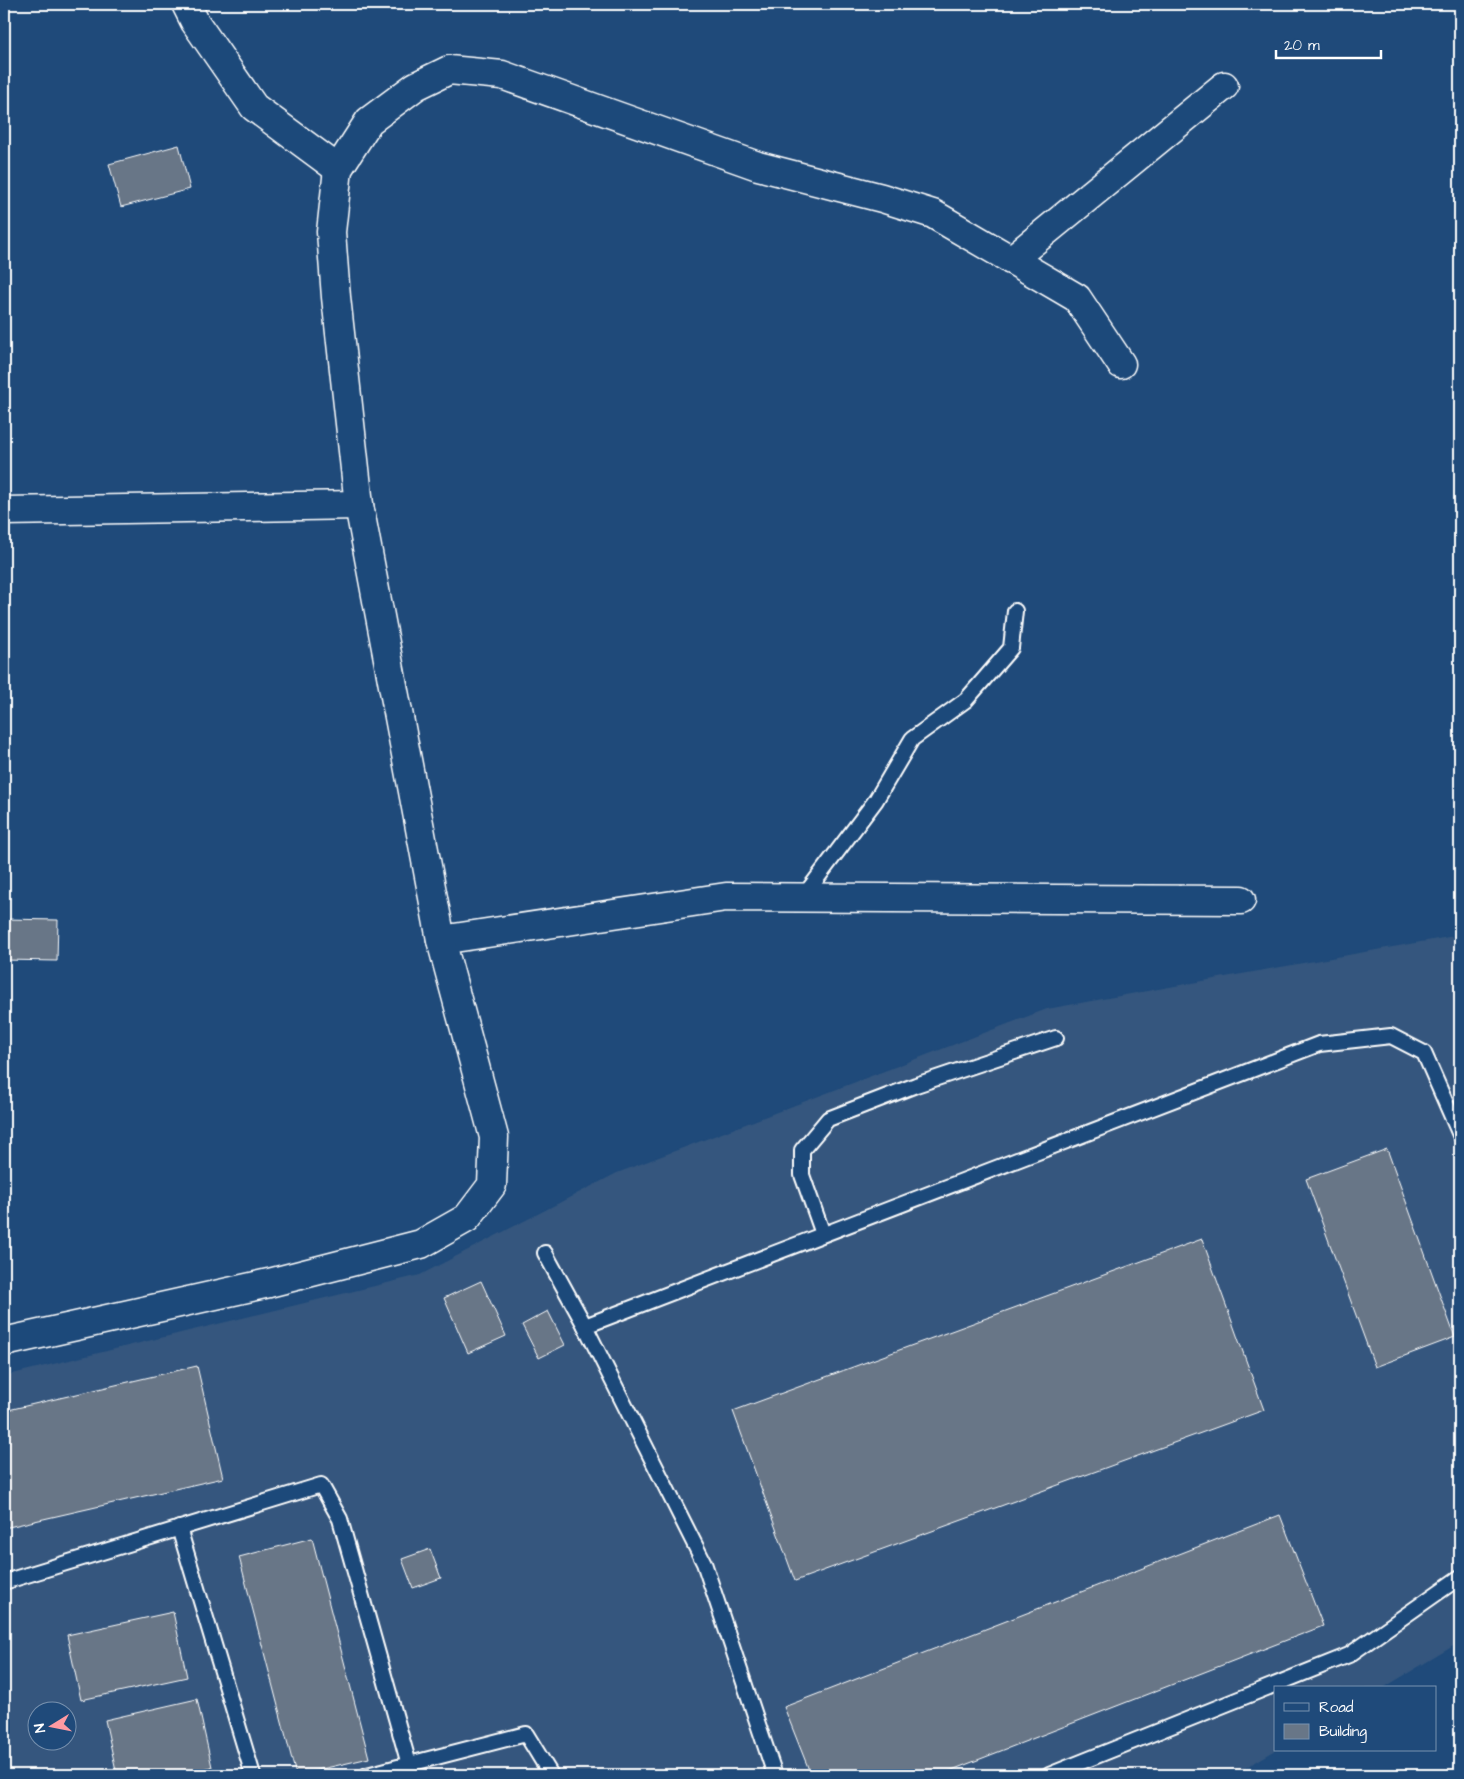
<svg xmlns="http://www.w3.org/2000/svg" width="1464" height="1779" font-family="'Architects Daughter',sans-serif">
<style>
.built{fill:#35577e;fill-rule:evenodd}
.building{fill:#687687;stroke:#fff}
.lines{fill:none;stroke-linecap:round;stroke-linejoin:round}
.service-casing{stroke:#fff;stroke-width:18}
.minor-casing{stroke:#fff;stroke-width:31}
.service{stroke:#1f4a7a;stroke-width:14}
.minor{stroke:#1f4a7a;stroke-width:28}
</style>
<rect width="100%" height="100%" fill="#1f4a7a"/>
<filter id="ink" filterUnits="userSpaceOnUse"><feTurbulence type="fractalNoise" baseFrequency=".02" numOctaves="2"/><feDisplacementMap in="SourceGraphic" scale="10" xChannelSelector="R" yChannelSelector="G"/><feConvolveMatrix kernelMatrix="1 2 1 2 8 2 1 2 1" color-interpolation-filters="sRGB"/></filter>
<g filter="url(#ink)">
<path class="built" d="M 1460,935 L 1460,1642 L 1383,1688 L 1275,1688 L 1276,1750 L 1233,1775 L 4,1775 L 4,1376 L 420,1275 L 617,1173 L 1047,1009 ZM 38,1712 L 68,1712 L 68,1742 L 38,1742 Z"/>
<g class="building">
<path d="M 179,145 L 190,189 L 121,207 L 109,164 Z"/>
<path d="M 5,919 L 58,920 L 57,961 L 4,960 Z"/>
<path d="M 1387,1149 L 1455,1337 L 1375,1367 L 1306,1179 Z"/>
<path d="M 1202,1239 L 1264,1410 L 795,1581 L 733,1411 Z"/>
<path d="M 481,1281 L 506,1336 L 468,1353 L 444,1298 Z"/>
<path d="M 548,1311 L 565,1345 L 539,1358 L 522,1325 Z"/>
<path d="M 197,1366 L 223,1478 L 4,1528 L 4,1411 Z"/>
<path d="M 1280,1515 L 1323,1626 L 939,1775 L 811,1775 L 784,1707 Z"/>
<path d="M 312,1538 L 369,1758 L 296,1775 L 239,1557 Z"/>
<path d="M 430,1549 L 441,1578 L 413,1588 L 402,1559 Z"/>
<path d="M 173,1612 L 187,1677 L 81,1700 L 67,1635 Z"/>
<path d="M 197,1699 L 212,1767 L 176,1775 L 117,1775 L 105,1720 Z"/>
</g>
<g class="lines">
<g class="service-casing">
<g id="service">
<path d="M 803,897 L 876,800 L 912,739 L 966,700 L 1011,648 L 1015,611"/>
<path d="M 823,1234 L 802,1175 L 802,1150 L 828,1119 L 916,1085 L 1056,1038"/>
<path d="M 545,1253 L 585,1326 L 704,1563 L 775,1775"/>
<path d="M 585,1326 L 1319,1044 L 1391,1036 L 1424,1053 L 1460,1135"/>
<path d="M 179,1528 L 253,1775"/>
<path d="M 4,1582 L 321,1485 L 340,1519 L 412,1775"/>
<path d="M 367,1775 L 526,1734 L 551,1775"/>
<path d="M 1049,1775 L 1349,1655 L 1460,1577"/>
</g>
</g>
<g class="minor-casing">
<g id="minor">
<path d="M 186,4 L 195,22 L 254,107 L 338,169"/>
<path d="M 1011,260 L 1224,86"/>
<path d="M 4,511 L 359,505"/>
<path d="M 441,940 L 726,897 L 1241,900"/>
<path d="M 4,1342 L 269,1283 L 421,1244 L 467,1218 L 492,1185 L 494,1137 L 441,940 L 359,505 L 336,297 L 331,232 L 338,169 L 369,121 L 416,86 L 449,70 L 502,75 L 758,166 L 882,198 L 933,214 L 1077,298 L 1121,364"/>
</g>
</g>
<use href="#service" class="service"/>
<use href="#minor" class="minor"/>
</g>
</g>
<rect width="1464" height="1779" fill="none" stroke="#1f4a7a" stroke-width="20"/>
<rect x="10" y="10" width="1444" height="1759" fill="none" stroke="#fff" stroke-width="2" filter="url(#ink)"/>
<rect x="1274" y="1686" width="162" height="65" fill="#1f4a7a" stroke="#7992af"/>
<rect x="1284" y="1703" width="25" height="8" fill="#1f4a7a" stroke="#7992af"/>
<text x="1319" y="1712" font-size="15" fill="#ffffff">Road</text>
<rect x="1284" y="1724" width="25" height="15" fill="#687687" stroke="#7992af"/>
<text x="1319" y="1736" font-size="15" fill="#ffffff">Building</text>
<g transform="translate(52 1726) rotate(260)"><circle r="24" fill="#1f4a7a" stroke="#7992af"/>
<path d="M0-4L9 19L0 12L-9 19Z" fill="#ff9aa2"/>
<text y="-8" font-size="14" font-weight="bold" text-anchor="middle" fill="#ffffff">N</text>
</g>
<path d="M1276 50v8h105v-8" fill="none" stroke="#ffffff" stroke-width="2.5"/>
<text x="1284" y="50" font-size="15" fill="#ffffff" stroke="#1f4a7a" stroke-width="4" paint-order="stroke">20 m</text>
</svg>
